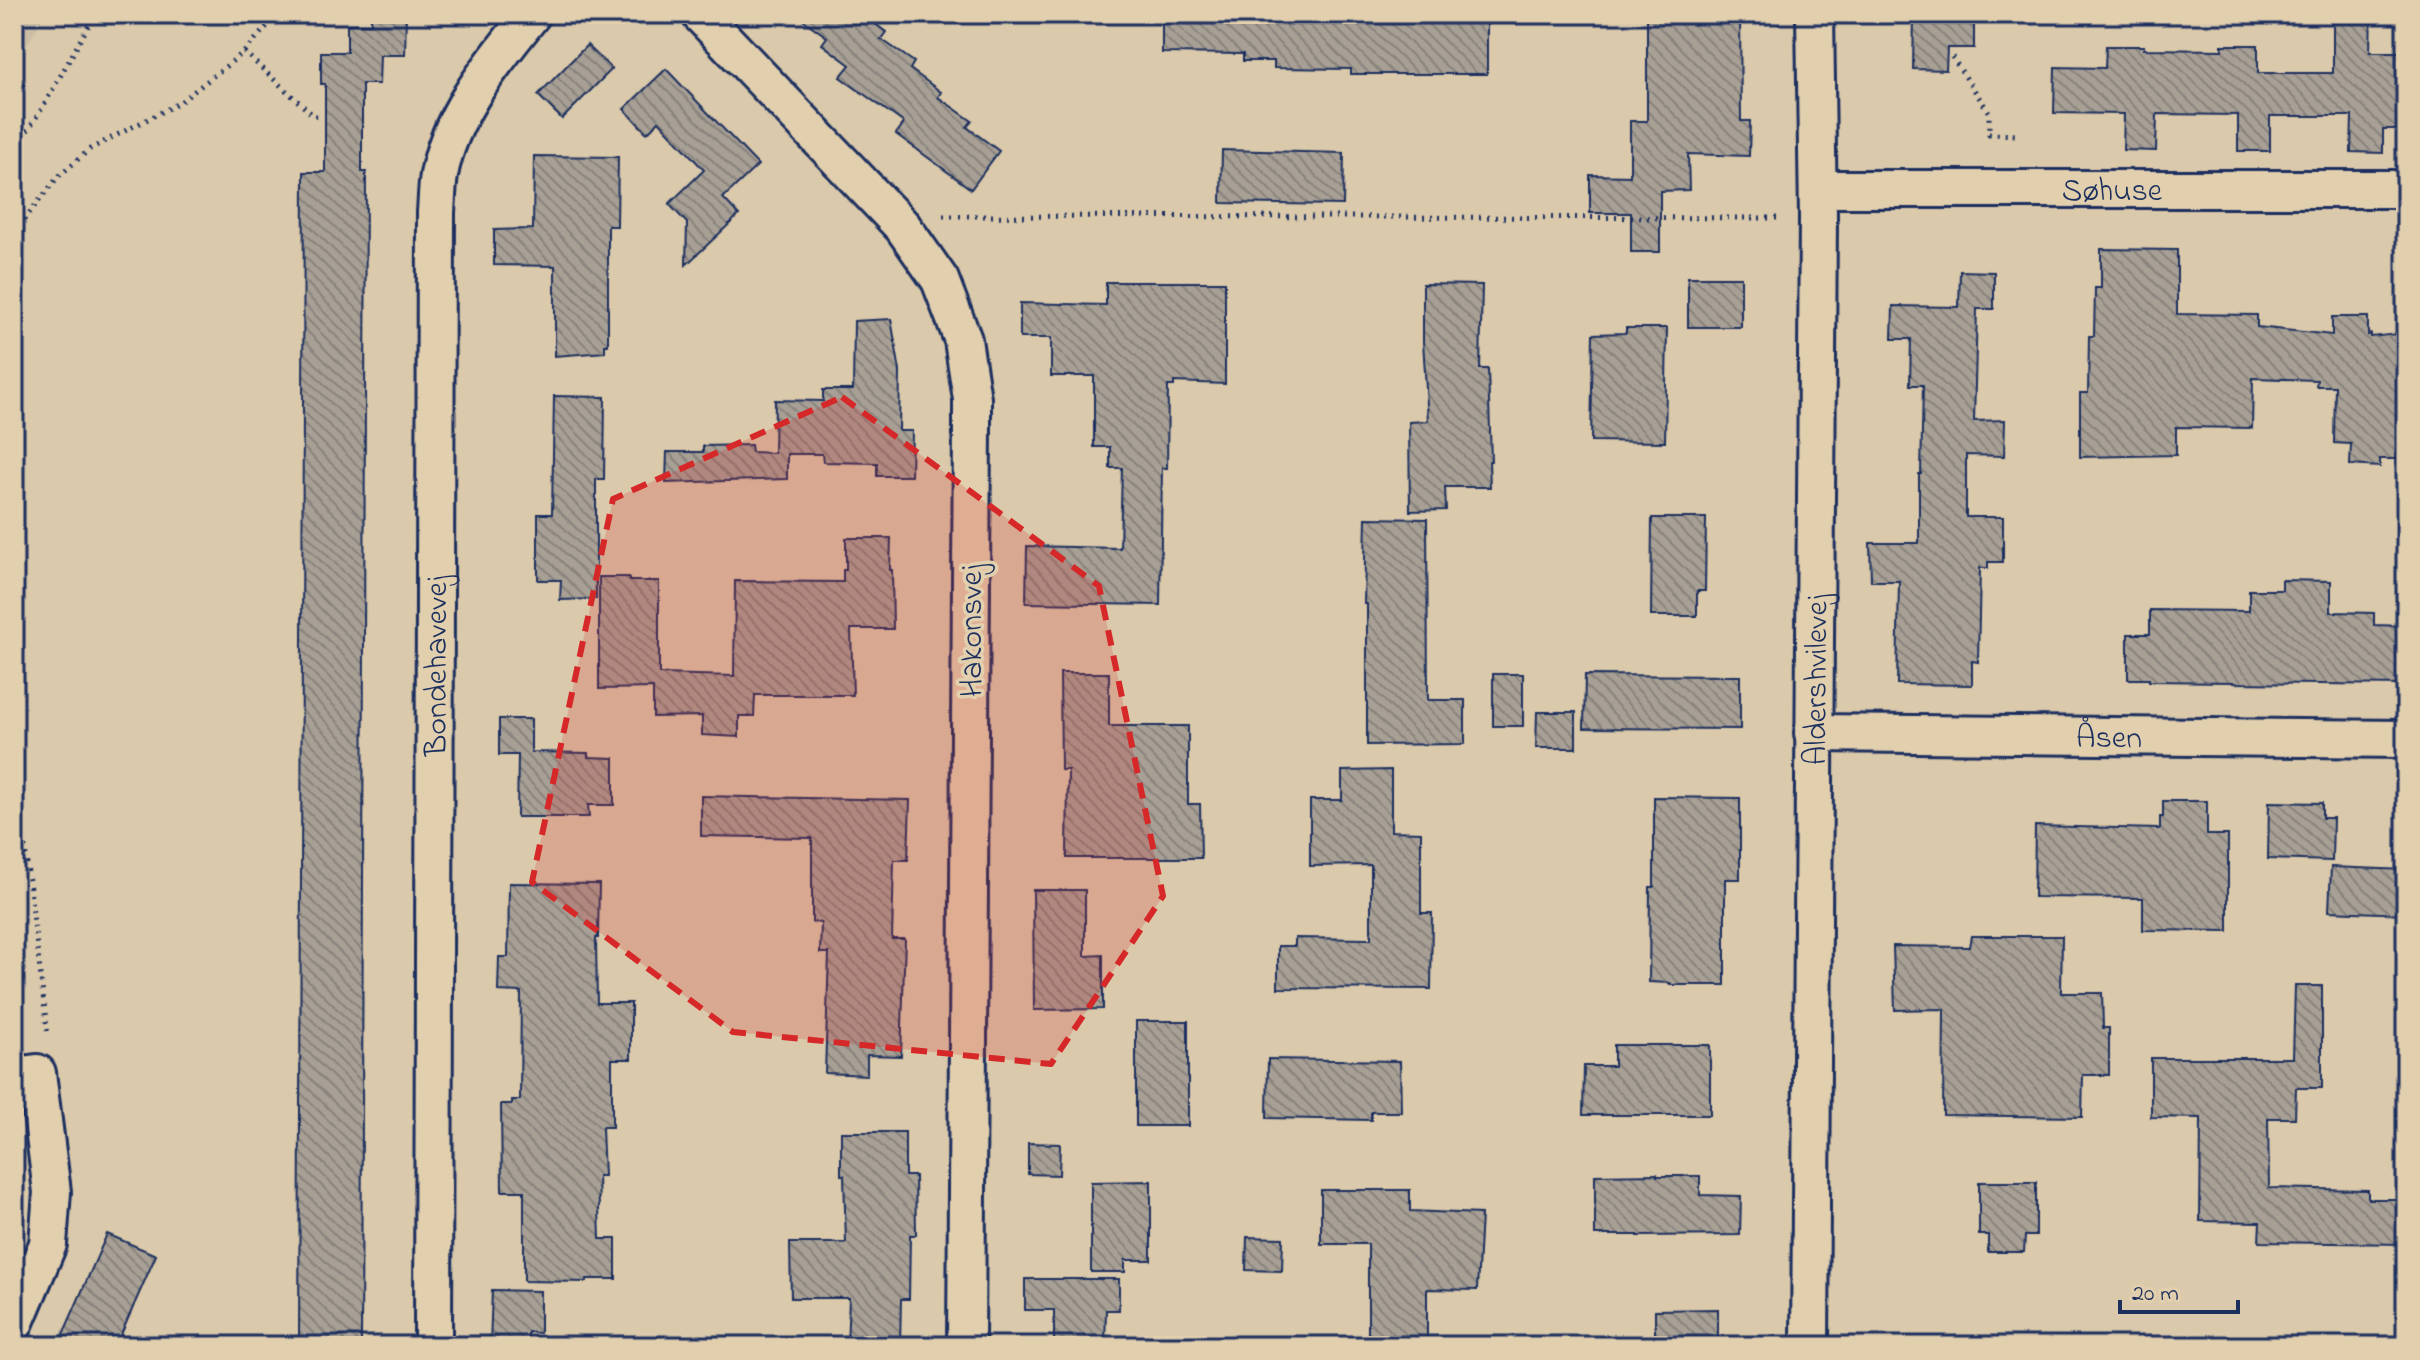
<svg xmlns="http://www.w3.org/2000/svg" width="2420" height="1360" font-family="'Indie Flower',sans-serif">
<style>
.built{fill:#cbbda4}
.building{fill:url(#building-back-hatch);stroke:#1b2f5e;stroke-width:2}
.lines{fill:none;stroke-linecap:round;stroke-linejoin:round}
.minor-casing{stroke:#1b2f5e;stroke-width:42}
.path{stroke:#1b2f5e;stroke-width:5;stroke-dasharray:2 6;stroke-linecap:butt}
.minor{stroke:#e2cfad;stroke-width:36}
.tram{stroke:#1b2f5e;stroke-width:2}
.marked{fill:#d62828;fill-opacity:0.2;stroke:#d62828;stroke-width:6;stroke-dasharray:16 10;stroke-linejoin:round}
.labels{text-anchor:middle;stroke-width:7;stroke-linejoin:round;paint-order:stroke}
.street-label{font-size:32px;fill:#1b2f5e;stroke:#e2cfad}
</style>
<defs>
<pattern id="building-back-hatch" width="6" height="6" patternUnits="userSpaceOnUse" patternTransform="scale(2)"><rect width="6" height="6" fill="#a8a095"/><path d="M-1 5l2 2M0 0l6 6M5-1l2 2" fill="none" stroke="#88837d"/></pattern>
</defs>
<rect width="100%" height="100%" fill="#dac9aa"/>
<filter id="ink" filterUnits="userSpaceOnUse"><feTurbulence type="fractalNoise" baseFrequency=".0125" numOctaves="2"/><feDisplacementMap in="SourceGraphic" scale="16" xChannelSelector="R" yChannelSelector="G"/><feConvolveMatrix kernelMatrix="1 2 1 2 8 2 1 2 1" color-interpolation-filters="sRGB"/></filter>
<g filter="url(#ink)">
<path class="built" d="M 14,14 L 45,14 L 14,67 Z"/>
<g class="building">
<path d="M 371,14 L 406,14 L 405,55 L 380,55 L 379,84 L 362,84 L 362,172 L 366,172 L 361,1346 L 299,1346 L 304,172 L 325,172 L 325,84 L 321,84 L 321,52 L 347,52 L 347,24 L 371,24 Z"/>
<path d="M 795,14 L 862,14 L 886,32 L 881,39 L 914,62 L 910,69 L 941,92 L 938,97 L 972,121 L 967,127 L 999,151 L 971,189 L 896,134 L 904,123 L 840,77 L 850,65 L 822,44 L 827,37 Z"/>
<path d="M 1162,14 L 1487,14 L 1487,74 L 1351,74 L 1351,69 L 1274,68 L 1274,61 L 1243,61 L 1243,54 L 1162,53 Z"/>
<path d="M 1647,14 L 1740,14 L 1741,121 L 1750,121 L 1749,156 L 1688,154 L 1689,190 L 1660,191 L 1660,252 L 1631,252 L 1631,213 L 1590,213 L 1590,175 L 1630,176 L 1630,121 L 1647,121 Z"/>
<path d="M 1914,14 L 1974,14 L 1974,48 L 1947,48 L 1946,70 L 1913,69 Z"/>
<path d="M 2333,14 L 2371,14 L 2370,52 L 2406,52 L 2406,129 L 2383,129 L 2383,153 L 2351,152 L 2352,116 L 2270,116 L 2270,151 L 2238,151 L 2238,115 L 2157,114 L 2156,151 L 2123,150 L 2124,114 L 2054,113 L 2055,67 L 2105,68 L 2106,46 L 2144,46 L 2144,49 L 2222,50 L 2222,45 L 2258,45 L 2258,73 L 2333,73 Z"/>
<path d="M 587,45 L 612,69 L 562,119 L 538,95 Z"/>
<path d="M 666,69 L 758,165 L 723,198 L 739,215 L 686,265 L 687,223 L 669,204 L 704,170 L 659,121 L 647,133 L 624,109 Z"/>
<path d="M 1222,150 L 1344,153 L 1343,205 L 1221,203 Z"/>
<path d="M 534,156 L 618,157 L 617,226 L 608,226 L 608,345 L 605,345 L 605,352 L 555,356 L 555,266 L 494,265 L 494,230 L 533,229 Z"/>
<path d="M 2101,249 L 2177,250 L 2177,314 L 2257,315 L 2257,327 L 2332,335 L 2332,317 L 2368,317 L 2368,335 L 2371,334 L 2371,337 L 2406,333 L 2406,382 L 2402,382 L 2406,459 L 2380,459 L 2380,467 L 2350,465 L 2351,444 L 2334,443 L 2335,386 L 2316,386 L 2317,380 L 2253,378 L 2252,428 L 2176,427 L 2176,455 L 2080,457 L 2080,393 L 2088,393 L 2089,336 L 2094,336 L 2095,288 L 2101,288 Z"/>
<path d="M 1960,271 L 1994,272 L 1994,309 L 1977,309 L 1974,421 L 2005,420 L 2004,456 L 1966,455 L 1966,517 L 2003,517 L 2003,562 L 1988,562 L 1988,568 L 1980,568 L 1978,662 L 1972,661 L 1972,685 L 1897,684 L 1899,581 L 1871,581 L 1870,543 L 1919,543 L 1919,474 L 1921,474 L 1923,385 L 1910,385 L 1911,339 L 1892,339 L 1893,306 L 1959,307 Z"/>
<rect x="1688" y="277" width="53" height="50"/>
<path d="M 1106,282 L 1225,282 L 1225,384 L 1174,382 L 1174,386 L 1168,386 L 1167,468 L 1162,468 L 1160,605 L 1026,603 L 1027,546 L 1120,548 L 1122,468 L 1110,468 L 1110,447 L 1094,447 L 1094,376 L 1051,376 L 1051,338 L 1020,338 L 1020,303 L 1106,305 Z"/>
<path d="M 1423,284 L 1482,285 L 1480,369 L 1488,369 L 1491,461 L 1489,461 L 1490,487 L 1445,487 L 1446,510 L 1410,511 L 1409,422 L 1428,421 L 1423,341 Z"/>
<path d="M 891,319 L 900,371 L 899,431 L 912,431 L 911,476 L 877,476 L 877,463 L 823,462 L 822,454 L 787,454 L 787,479 L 666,483 L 667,452 L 703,452 L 703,446 L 751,445 L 752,452 L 774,453 L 775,400 L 823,401 L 823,390 L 853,390 L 854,321 Z"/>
<path d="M 1626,328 L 1667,328 L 1665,442 L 1591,441 L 1593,334 L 1626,333 Z"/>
<path d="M 554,396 L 605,397 L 604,479 L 596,479 L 596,599 L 560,600 L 561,580 L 538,580 L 538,514 L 552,514 Z"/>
<path d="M 1366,518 L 1427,519 L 1428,700 L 1465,700 L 1465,744 L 1367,745 L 1367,604 L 1364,604 Z"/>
<path d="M 1652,518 L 1706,518 L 1705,591 L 1697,591 L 1697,616 L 1651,616 Z"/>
<path d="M 846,538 L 891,538 L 890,570 L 892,570 L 893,629 L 851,629 L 853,695 L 755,695 L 754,716 L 739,716 L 739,737 L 702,735 L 702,716 L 653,717 L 653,688 L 599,689 L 599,577 L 629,577 L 629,581 L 659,581 L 659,674 L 734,676 L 735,581 L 843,582 L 843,570 L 846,570 Z"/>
<path d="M 2282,580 L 2331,581 L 2331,612 L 2374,613 L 2374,625 L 2406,626 L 2406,685 L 2233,683 L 2233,682 L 2149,681 L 2149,679 L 2128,679 L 2128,634 L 2150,634 L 2150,610 L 2249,611 L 2249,590 L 2282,590 Z"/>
<path d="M 1060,673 L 1109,673 L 1109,726 L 1188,726 L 1188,804 L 1200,804 L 1201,858 L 1067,858 L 1068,770 L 1061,770 Z"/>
<rect x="1493" y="674" width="30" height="52"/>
<path d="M 1585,675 L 1740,676 L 1740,729 L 1584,728 Z"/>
<path d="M 1537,712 L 1576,712 L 1576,748 L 1536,748 Z"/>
<path d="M 499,719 L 531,719 L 531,752 L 588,753 L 588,757 L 614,758 L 614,805 L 588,805 L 589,817 L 517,817 L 518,755 L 499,755 Z"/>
<path d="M 1391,770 L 1391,831 L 1421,832 L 1421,913 L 1432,913 L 1431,989 L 1278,988 L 1278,946 L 1295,946 L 1295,938 L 1371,939 L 1371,865 L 1310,866 L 1310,800 L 1342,800 L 1342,771 Z"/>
<path d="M 701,796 L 910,800 L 908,860 L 894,860 L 892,939 L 905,939 L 901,1056 L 867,1055 L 867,1075 L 825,1073 L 829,953 L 820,953 L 821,923 L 812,922 L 812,838 L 701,836 Z"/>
<path d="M 1654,797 L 1740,798 L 1740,879 L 1725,879 L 1725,985 L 1670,985 L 1670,983 L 1649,982 L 1650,887 L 1654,887 Z"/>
<path d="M 2163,801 L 2207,801 L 2207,835 L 2228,835 L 2228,931 L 2143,930 L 2143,898 L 2034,897 L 2035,826 L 2160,829 L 2160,817 L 2163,817 Z"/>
<path d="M 2269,802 L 2322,803 L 2322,818 L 2333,818 L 2332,861 L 2268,859 Z"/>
<path d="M 2331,867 L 2406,870 L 2406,914 L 2329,911 Z"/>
<path d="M 509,883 L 599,884 L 598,938 L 596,938 L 597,1003 L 631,1003 L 631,1059 L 612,1059 L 612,1127 L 602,1127 L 604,1176 L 598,1176 L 600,1239 L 616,1239 L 616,1279 L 587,1279 L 587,1282 L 524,1281 L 524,1191 L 502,1191 L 501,1104 L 512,1104 L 512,1100 L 520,1100 L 521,992 L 498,991 L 499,957 L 508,957 Z"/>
<path d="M 1033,890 L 1085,890 L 1085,956 L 1103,955 L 1103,1009 L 1034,1010 Z"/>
<path d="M 1971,936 L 2062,936 L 2061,993 L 2102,993 L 2103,1028 L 2109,1028 L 2109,1075 L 2083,1075 L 2082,1117 L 1943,1115 L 1944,1009 L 1895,1010 L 1893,946 L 1969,947 Z"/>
<path d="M 2295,986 L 2322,986 L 2322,1088 L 2296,1088 L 2295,1118 L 2268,1118 L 2269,1188 L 2368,1190 L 2368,1199 L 2406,1199 L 2406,1244 L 2259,1242 L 2260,1222 L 2200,1221 L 2201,1118 L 2151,1117 L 2151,1058 L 2293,1058 Z"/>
<rect x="1136" y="1021" width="52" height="105"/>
<path d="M 1614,1045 L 1710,1045 L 1710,1115 L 1583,1115 L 1584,1066 L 1614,1066 Z"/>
<path d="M 1268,1059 L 1400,1061 L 1401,1112 L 1371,1112 L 1371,1120 L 1267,1118 Z"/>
<path d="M 841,1132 L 905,1132 L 905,1176 L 915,1176 L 916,1235 L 910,1235 L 909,1299 L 901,1299 L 900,1346 L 847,1346 L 849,1298 L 791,1298 L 790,1243 L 846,1243 L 844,1175 L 841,1175 Z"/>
<path d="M 1028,1143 L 1060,1144 L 1059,1175 L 1028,1174 Z"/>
<path d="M 1657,1174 L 1657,1176 L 1700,1176 L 1700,1195 L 1741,1196 L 1740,1235 L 1638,1236 L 1638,1235 L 1595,1235 L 1595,1175 Z"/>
<path d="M 1151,1181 L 1151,1260 L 1125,1260 L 1125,1272 L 1091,1272 L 1091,1182 Z"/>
<path d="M 1979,1182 L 2036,1182 L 2036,1236 L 2025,1236 L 2024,1252 L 1988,1252 L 1988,1235 L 1979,1235 Z"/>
<path d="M 1321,1190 L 1410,1190 L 1410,1211 L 1481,1214 L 1477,1290 L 1427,1289 L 1427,1346 L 1368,1346 L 1368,1244 L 1321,1244 Z"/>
<path d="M 107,1234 L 156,1255 L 116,1346 L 58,1346 Z"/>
<path d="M 1247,1237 L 1283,1238 L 1282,1271 L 1246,1270 Z"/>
<path d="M 1025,1279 L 1119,1279 L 1119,1310 L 1106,1310 L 1105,1346 L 1054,1346 L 1054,1310 L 1025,1310 Z"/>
<path d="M 492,1290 L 540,1291 L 540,1333 L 528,1332 L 528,1346 L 490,1346 Z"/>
<path d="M 1718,1309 L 1718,1346 L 1655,1346 L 1655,1310 Z"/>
</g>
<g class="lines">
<g class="minor-casing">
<g id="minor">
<path d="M 700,14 L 903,227 L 940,280 L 963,340 L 972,399 L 972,426 L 966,1346"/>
<path id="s1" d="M 1818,189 L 2406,189"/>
<path id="s2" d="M 1813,733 L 2406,739"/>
<path d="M 14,1076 L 37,1073 L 52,1192 L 48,1244 L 14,1324"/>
<path id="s3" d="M 433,1346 L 436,212 C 437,200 437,187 439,175 C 450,113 494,62 532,14"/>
<path id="s4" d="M 1810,1346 L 1818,218 L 1815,14"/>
</g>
</g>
<g class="path">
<path d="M 244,52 L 314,116 L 322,116"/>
<path d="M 1952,57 L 1989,112 L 1989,134 L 2018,135"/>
<path d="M 14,151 L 43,107 L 95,14"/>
<path d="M 943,216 L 1781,218"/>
<path d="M 14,232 L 58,177 L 90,149 L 179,103 L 244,52 L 278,14"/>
<path d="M 14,759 L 48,1036"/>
</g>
<use href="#minor" class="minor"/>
<path class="tram" d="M 14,18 L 16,14"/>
</g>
</g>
<path class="marked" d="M 842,397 L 1099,586 L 1163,896 L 1051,1064 L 733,1032 L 532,882 L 613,499 Z"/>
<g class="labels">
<g class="street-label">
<text dy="11" stroke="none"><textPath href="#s1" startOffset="294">Søhuse</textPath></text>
<text transform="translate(970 631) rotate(-90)" y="11">Hakonsvej</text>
<text dy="11" stroke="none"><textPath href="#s3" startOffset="680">Bondehavevej</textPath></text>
<text dy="11" stroke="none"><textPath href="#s4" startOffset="666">Aldershvilevej</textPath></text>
<text dy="11" stroke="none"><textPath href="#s2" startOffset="296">Åsen</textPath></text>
</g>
</g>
<rect width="2420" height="1360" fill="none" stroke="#e2cfad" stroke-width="48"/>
<rect x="24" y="24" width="2372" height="1312" fill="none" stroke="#1b2f5e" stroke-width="3" filter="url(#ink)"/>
<path d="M2120 1300v12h118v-12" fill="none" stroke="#1b2f5e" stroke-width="4"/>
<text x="2132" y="1300" font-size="24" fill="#1b2f5e" stroke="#e2cfad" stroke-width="6" paint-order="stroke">20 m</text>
</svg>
